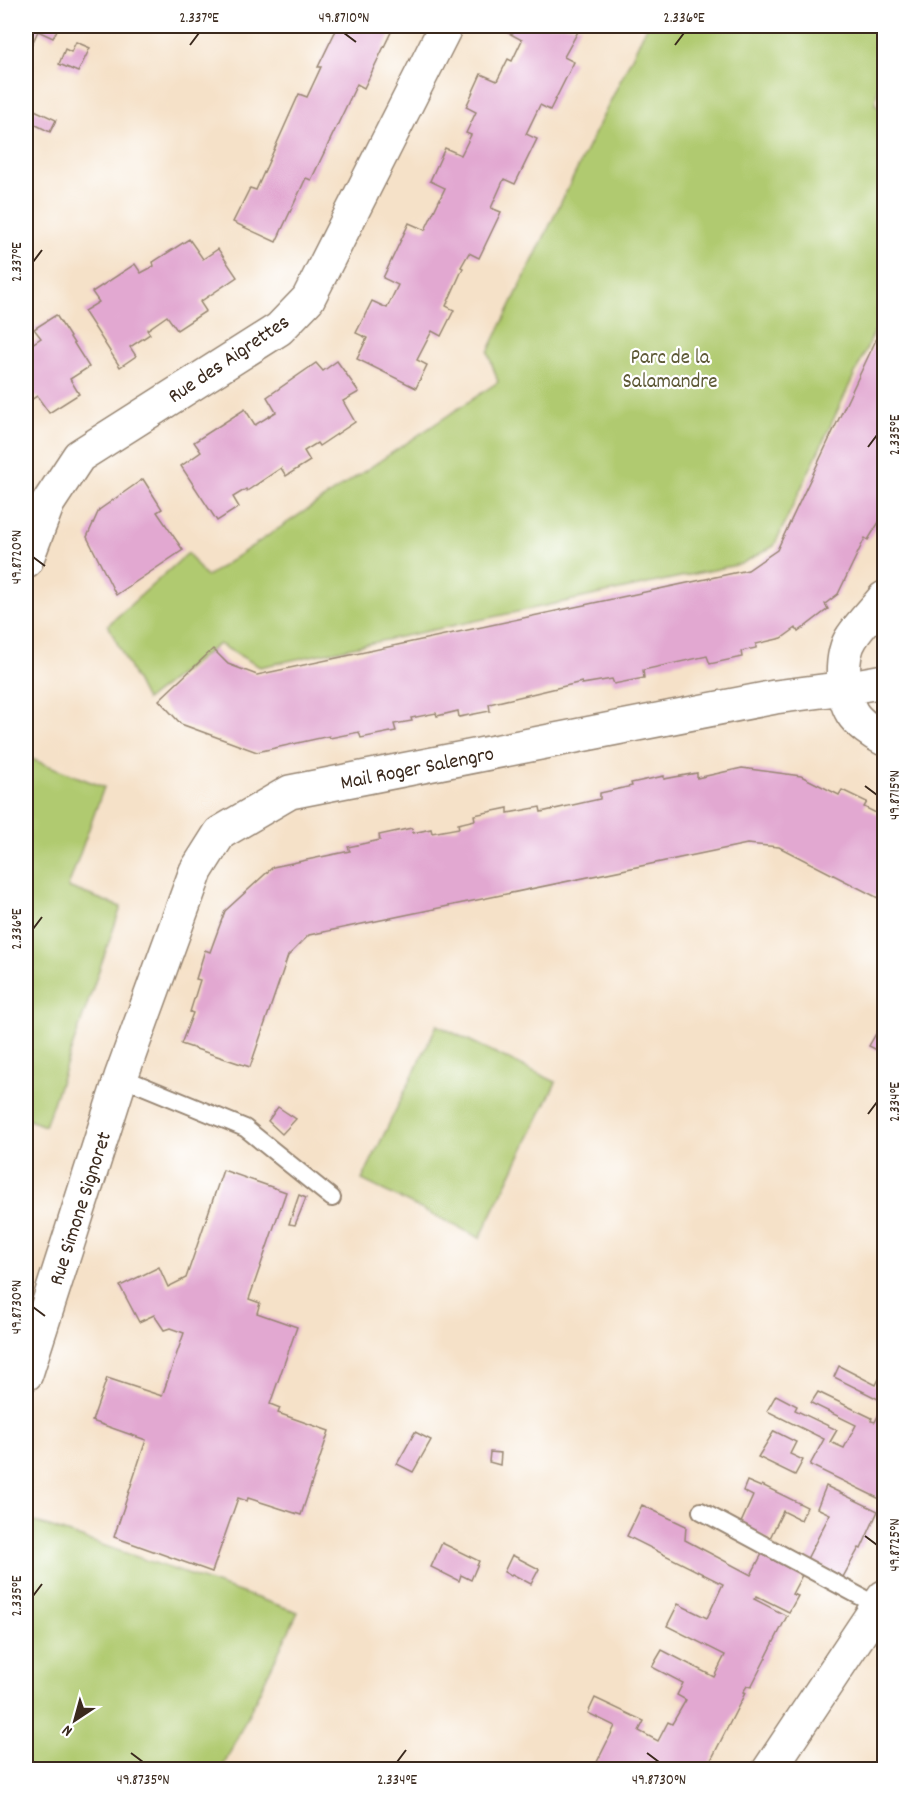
<svg xmlns="http://www.w3.org/2000/svg" width="910" height="1795" font-family="Dekko,sans-serif">
<style>
.green{fill:#b0ca70;stroke:#767a47;stroke-width:1.5}
.building{fill:#e2a8d1}
.lines{fill:none;stroke-linecap:round;stroke-linejoin:round}
.lane-casing{stroke:#988673;stroke-width:20}
.street-casing{stroke:#988673;stroke-width:36}
.lane{stroke:#fff;stroke-width:16}
.street{stroke:#fff;stroke-width:33}
.ticks{fill:none;stroke:#3b2a1e;stroke-width:2}
.labels{text-anchor:middle;stroke-width:4.5;stroke-linejoin:round;paint-order:stroke}
.park-label{font-size:21px;fill:#5e5a37;stroke:#fff}
.street-label{font-size:21px;fill:#3b2a1e;stroke:#fff}
.neatline{fill:none;stroke:#3b2a1e;stroke-width:2}
.ticks-label{font-size:15px;text-anchor:middle;fill:#3b2a1e}
</style>
<rect width="100%" height="100%" fill="#fff"/>
<filter id="ink" filterUnits="userSpaceOnUse"><feTurbulence type="fractalNoise" baseFrequency=".0167" numOctaves="2"/><feDisplacementMap in="SourceGraphic" scale="12" xChannelSelector="R" yChannelSelector="G"/><feConvolveMatrix kernelMatrix="1 2 1 2 8 2 1 2 1" color-interpolation-filters="sRGB"/></filter>
<filter id="wash" filterUnits="userSpaceOnUse"><feTurbulence type="fractalNoise" baseFrequency=".008" numOctaves="4" result="noise"/><feDisplacementMap in="SourceGraphic" scale="24" xChannelSelector="R" yChannelSelector="G"/><feGaussianBlur stdDeviation="1.35" result="paint"/><feColorMatrix in="noise" values="0 0 0 0 0 0 0 0 0 0 0 0 0 0 0 0 0 1.4 0 .05"/><feComposite in="paint" operator="in"/></filter>
<g filter="url(#wash)">
<rect width="100%" height="100%" fill="#f5e1c8"/>
<g class="green">
<path d="M 647,26 L 884,26 L 884,46 L 875,105 L 884,107 L 884,289 L 880,320 L 774,546 L 741,564 L 260,667 L 219,644 L 146,700 L 108,625 L 188,553 L 206,577 L 498,382 L 488,352 Z"/>
<path d="M 26,757 L 104,787 L 68,887 L 121,907 L 45,1126 L 26,1119 Z"/>
<path d="M 437,1025 L 556,1082 L 480,1238 L 362,1180 Z"/>
<path d="M 26,1519 L 298,1612 L 222,1769 L 26,1769 Z"/>
</g>
<g id="blocks">
<g class="building">
<path d="M 26,26 L 59,26 L 53,38 L 38,31 L 26,57 Z"/>
<path d="M 338,26 L 394,26 L 364,88 L 357,84 L 311,180 L 306,178 L 276,242 L 233,222 L 250,188 L 256,190 L 299,94 L 307,97 L 321,67 L 318,67 Z"/>
<path d="M 505,26 L 581,26 L 564,57 L 574,62 L 550,110 L 540,105 L 526,134 L 537,139 L 515,184 L 504,179 L 491,208 L 501,212 L 479,258 L 469,253 L 461,267 L 463,268 L 446,306 L 454,310 L 441,336 L 432,331 L 417,360 L 427,365 L 416,388 L 357,359 L 367,338 L 356,333 L 372,301 L 387,308 L 398,285 L 383,278 L 409,223 L 425,230 L 445,188 L 430,181 L 445,148 L 461,155 L 471,135 L 466,133 L 476,112 L 466,107 L 481,74 L 497,81 L 508,59 L 512,61 L 522,40 L 503,30 Z"/>
<path d="M 76,42 L 90,48 L 78,72 L 59,64 L 65,49 L 71,52 Z"/>
<path d="M 26,106 L 56,120 L 50,132 L 26,120 Z"/>
<path d="M 189,239 L 203,259 L 218,249 L 237,277 L 200,302 L 206,311 L 177,330 L 167,316 L 147,330 L 150,334 L 130,347 L 136,356 L 120,367 L 84,311 L 99,302 L 92,292 L 135,264 L 141,273 L 154,266 L 153,262 Z"/>
<path d="M 56,315 L 89,367 L 70,379 L 79,394 L 49,413 L 37,396 L 26,403 L 26,348 L 41,338 L 34,329 Z"/>
<path d="M 884,323 L 884,514 L 868,540 L 865,538 L 838,594 L 825,604 L 828,609 L 798,632 L 796,628 L 782,638 L 756,644 L 756,648 L 741,651 L 742,657 L 710,664 L 707,656 L 643,670 L 644,678 L 614,684 L 612,679 L 582,684 L 582,682 L 489,704 L 490,711 L 459,717 L 458,711 L 437,716 L 436,713 L 411,718 L 412,721 L 394,724 L 396,731 L 361,738 L 359,732 L 330,738 L 329,736 L 257,752 L 181,724 L 159,700 L 213,649 L 228,664 L 257,675 L 748,570 L 777,550 Z"/>
<path d="M 337,361 L 359,392 L 343,401 L 355,422 L 319,446 L 317,443 L 304,451 L 310,461 L 286,476 L 281,468 L 247,491 L 246,489 L 233,497 L 239,507 L 217,521 L 181,466 L 201,452 L 194,442 L 245,409 L 255,425 L 276,412 L 267,397 L 316,363 L 323,371 Z"/>
<path d="M 143,479 L 162,509 L 157,512 L 183,550 L 116,595 L 87,537 L 99,510 Z"/>
<path d="M 742,768 L 801,776 L 839,795 L 842,790 L 867,802 L 864,807 L 884,817 L 884,901 L 779,847 L 747,844 L 309,935 L 288,956 L 250,1067 L 181,1044 L 193,1013 L 190,1012 L 200,980 L 196,979 L 205,950 L 210,952 L 225,911 L 273,867 L 350,851 L 348,847 L 380,840 L 379,835 L 412,828 L 413,833 L 431,829 L 432,833 L 459,828 L 458,824 L 475,820 L 474,815 L 508,808 L 508,813 L 540,807 L 541,812 L 600,799 L 600,793 L 632,786 L 631,783 L 664,776 L 664,779 L 697,773 L 697,778 Z"/>
<path d="M 877,1032 L 884,1036 L 883,1053 L 869,1046 Z"/>
<path d="M 278,1107 L 296,1119 L 282,1134 L 268,1121 Z"/>
<path d="M 223,1170 L 286,1192 L 249,1299 L 260,1303 L 257,1313 L 297,1327 L 270,1404 L 280,1408 L 278,1413 L 329,1431 L 301,1515 L 248,1498 L 247,1501 L 238,1498 L 212,1572 L 114,1537 L 146,1440 L 92,1421 L 107,1378 L 162,1396 L 184,1333 L 170,1328 L 164,1330 L 154,1315 L 139,1322 L 120,1286 L 159,1267 L 168,1287 L 186,1278 Z"/>
<path d="M 299,1195 L 306,1198 L 295,1225 L 289,1224 Z"/>
<path d="M 839,1366 L 876,1385 L 879,1379 L 884,1382 L 884,1402 L 834,1377 Z"/>
<path d="M 818,1392 L 872,1418 L 871,1421 L 875,1422 L 884,1404 L 884,1501 L 810,1465 L 824,1439 L 767,1411 L 776,1395 L 797,1406 L 795,1410 L 837,1430 L 830,1442 L 844,1448 L 856,1425 L 811,1403 Z"/>
<path d="M 774,1431 L 796,1442 L 790,1454 L 803,1460 L 795,1475 L 758,1457 Z"/>
<path d="M 415,1432 L 431,1440 L 413,1472 L 397,1464 Z"/>
<path d="M 490,1452 L 501,1453 L 500,1465 L 489,1462 Z"/>
<path d="M 747,1481 L 761,1487 L 762,1485 L 807,1507 L 801,1520 L 783,1511 L 769,1540 L 740,1525 L 753,1496 L 743,1491 Z"/>
<path d="M 826,1486 L 878,1511 L 861,1549 L 859,1548 L 843,1577 L 807,1559 L 830,1514 L 817,1508 Z"/>
<path d="M 642,1505 L 686,1526 L 685,1540 L 751,1575 L 762,1554 L 802,1575 L 792,1594 L 798,1596 L 789,1612 L 757,1596 L 754,1599 L 787,1616 L 751,1687 L 747,1686 L 743,1692 L 745,1693 L 706,1770 L 658,1770 L 641,1761 L 636,1770 L 593,1770 L 615,1726 L 588,1713 L 595,1698 L 644,1721 L 639,1731 L 658,1741 L 668,1722 L 672,1724 L 686,1700 L 677,1695 L 683,1683 L 652,1667 L 662,1650 L 714,1677 L 725,1655 L 667,1626 L 678,1604 L 707,1618 L 723,1584 L 627,1536 Z"/>
<path d="M 442,1543 L 479,1561 L 471,1580 L 461,1575 L 459,1581 L 431,1567 Z"/>
<path d="M 512,1555 L 539,1569 L 531,1584 L 512,1574 L 511,1576 L 504,1572 Z"/>
</g>
</g>
</g>
<g filter="url(#ink)">
<use href="#blocks" fill-opacity="0" stroke="#988673" stroke-width="1.5"/>
<g class="lines">
<g class="lane-casing">
<g id="lane">
<path d="M 121,1077 L 245,1128 L 332,1198"/>
<path d="M 701,1511 L 878,1606"/>
</g>
</g>
<g class="street-casing">
<g id="street">
<path d="M 26,561 L 48,503 L 79,456 L 279,329 L 308,299 L 446,26"/>
<path d="M 884,598 C 874,611 861,623 852,637 C 840,654 841,695 852,713 C 858,723 874,734 884,739"/>
<path d="M 26,1374 L 121,1077 L 196,871 L 220,833 L 290,792 L 775,697 L 845,688 L 884,681"/>
<path d="M 769,1770 L 884,1597"/>
</g>
</g>
<use href="#lane" class="lane"/>
<use href="#street" class="street"/>
</g>
</g>
<path class="ticks" d="M 344,33 L 356,42M 190,45 L 199,33M 675,45 L 684,33M 33,262 L 42,250M 868,447 L 877,435M 33,557 L 45,566M 865,786 L 877,795M 33,929 L 42,917M 868,1114 L 877,1102M 33,1307 L 45,1316M 865,1536 L 877,1545M 33,1596 L 42,1584M 131,1753 L 143,1762M 647,1753 L 659,1762M 397,1762 L 406,1750"/>
<g class="labels">
<g class="park-label">
<text x="670" y="363">Parc de la<tspan x="670" dy="24">Salamandre</tspan></text>
</g>
<g class="street-label">
<text transform="translate(228 358) rotate(-34)" y="7">Rue des Aigrettes</text>
<text transform="translate(417 767) rotate(-11)" y="7">Mail Roger Salengro</text>
<text transform="translate(79 1208) rotate(-72)" y="7">Rue Simone Signoret</text>
</g>
</g>
<rect width="910" height="1795" fill="none" stroke="#fff" stroke-width="66"/>
<g transform="translate(75 1720) rotate(216)" stroke="#ffffff" stroke-width="4.5" paint-order="stroke">
<path d="M0-4.5L10 22L0 15L-10 22Z" fill="#3b2a1e"/>
<text y="-9" font-size="16" font-weight="bold" text-anchor="middle" fill="#3b2a1e">N</text>
</g>
<rect x="33" y="33" width="844" height="1729" class="neatline"/>
<g class="ticks-label">
<text x="199" y="22">2.337°E</text>
<text x="344" y="22">49.8710°N</text>
<text x="684" y="22">2.336°E</text>
<text transform="translate(16 262) rotate(-90)" y="5">2.337°E</text>
<text transform="translate(894 435) rotate(-90)" y="5">2.335°E</text>
<text transform="translate(16 557) rotate(-90)" y="5">49.8720°N</text>
<text transform="translate(894 795) rotate(-90)" y="5">49.8715°N</text>
<text transform="translate(16 929) rotate(-90)" y="5">2.336°E</text>
<text transform="translate(894 1102) rotate(-90)" y="5">2.334°E</text>
<text transform="translate(16 1307) rotate(-90)" y="5">49.8730°N</text>
<text transform="translate(894 1545) rotate(-90)" y="5">49.8725°N</text>
<text transform="translate(16 1596) rotate(-90)" y="5">2.335°E</text>
<text x="143" y="1784">49.8735°N</text>
<text x="397" y="1784">2.334°E</text>
<text x="659" y="1784">49.8730°N</text>
</g>
</svg>
